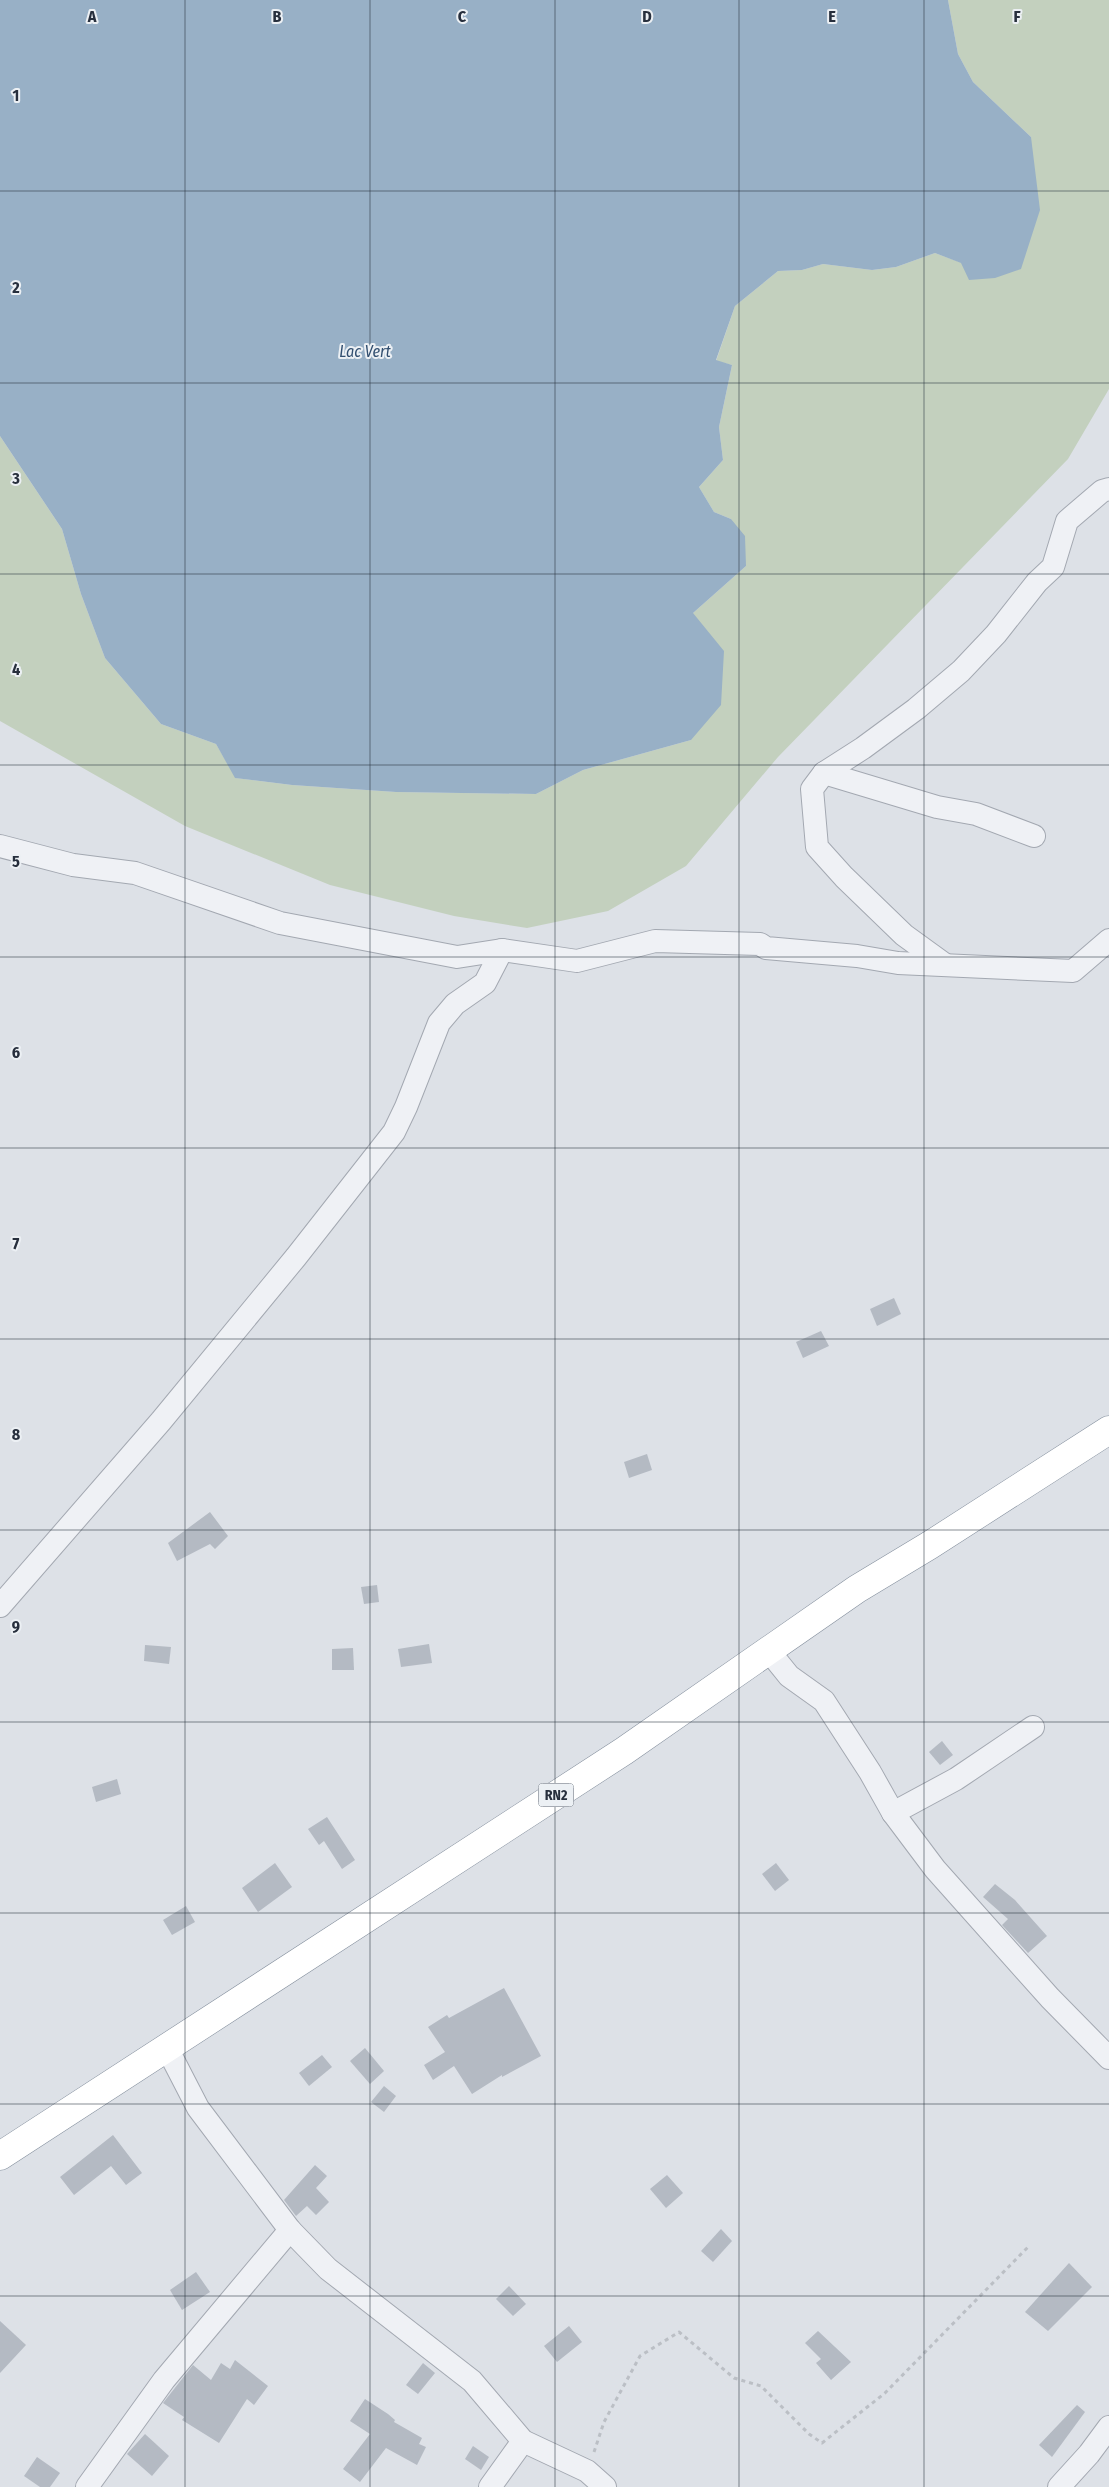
<svg xmlns="http://www.w3.org/2000/svg" width="1109" height="2487" font-family="'Fira Sans Condensed',sans-serif">
<style>
.green{fill:#c3d0be}
.water{fill:#98b0c6}
.building{fill:#b4bac3}
.lines{fill:none;stroke-linecap:round;stroke-linejoin:round}
.minor-casing{stroke:#a3a8b1;stroke-width:24}
.highway-casing{stroke:#848f9d;stroke-width:29}
.path{stroke:#bbbfc5;stroke-width:3;stroke-dasharray:4 4;stroke-linecap:butt}
.minor{stroke:#eff1f5;stroke-width:22}
.highway{stroke:#fff;stroke-width:28}
.grid{fill:none;stroke:#272f3d;stroke-width:1;stroke-opacity:0.55}
.labels{text-anchor:middle;stroke-width:4;stroke-linejoin:round;paint-order:stroke}
.shield{fill:#ecf0f4;stroke:#626974;stroke-width:1}
.shield-label{font-size:14px;font-weight:bold;fill:#272f3d}
.water-label{font-size:16px;font-style:italic;fill:#324f70;stroke:#ecf0f4}
.grid-label{font-size:16px;text-anchor:middle;font-weight:bold;fill:#272f3d;stroke:#ecf0f4;stroke-width:4;stroke-linejoin:round;paint-order:stroke}
</style>
<rect width="100%" height="100%" fill="#dde1e7"/>
<path class="green" d="M 948,0 L 1109,0 L 1109,389 L 1068,459 L 778,757 L 686,866 L 608,911 L 527,928 L 454,916 L 330,885 L 185,826 L 0,721 L 0,436 L 62,529 L 81,594 L 105,658 L 161,724 L 216,744 L 236,778 L 292,785 L 396,792 L 536,794 L 583,770 L 691,740 L 693,613 L 746,566 L 731,519 L 714,512 L 699,487 L 723,460 L 719,427 L 732,365 L 716,361 L 735,306 L 778,271 L 802,270 L 823,264 L 872,270 L 896,267 L 935,253 L 962,263 L 1031,137 L 973,82 L 958,54 Z"/>
<path class="water" d="M 0,0 L 948,0 L 958,54 L 973,82 L 1031,137 L 1040,210 L 1021,269 L 995,278 L 969,280 L 961,263 L 935,253 L 896,267 L 872,270 L 823,264 L 802,270 L 778,271 L 735,306 L 716,360 L 732,365 L 719,427 L 723,460 L 699,487 L 714,512 L 731,519 L 745,536 L 746,566 L 693,613 L 724,651 L 721,705 L 691,740 L 583,770 L 536,794 L 396,792 L 292,785 L 235,778 L 216,744 L 161,724 L 105,658 L 81,594 L 62,529 L 0,436 Z"/>
<g class="building">
<path d="M 894,1298 L 901,1314 L 877,1326 L 870,1309 Z"/>
<path d="M 821,1331 L 829,1346 L 803,1358 L 796,1342 Z"/>
<path d="M 647,1454 L 652,1470 L 629,1478 L 624,1462 Z"/>
<path d="M 210,1512 L 228,1536 L 215,1549 L 210,1544 L 177,1561 L 168,1543 Z"/>
<path d="M 377,1585 L 379,1602 L 364,1604 L 361,1587 Z"/>
<path d="M 429,1644 L 432,1663 L 401,1667 L 398,1649 Z"/>
<path d="M 145,1645 L 171,1647 L 169,1664 L 144,1661 Z"/>
<path d="M 353,1648 L 354,1670 L 332,1670 L 332,1649 Z"/>
<path d="M 942,1741 L 953,1755 L 940,1765 L 929,1752 Z"/>
<path d="M 117,1779 L 121,1794 L 96,1802 L 92,1787 Z"/>
<path d="M 327,1817 L 355,1860 L 342,1869 L 324,1841 L 319,1845 L 308,1829 Z"/>
<path d="M 275,1863 L 292,1887 L 258,1912 L 242,1888 Z"/>
<path d="M 776,1863 L 789,1880 L 775,1891 L 762,1874 Z"/>
<path d="M 995,1884 L 1015,1900 L 1047,1936 L 1028,1953 L 1002,1925 L 1008,1919 L 983,1897 Z"/>
<path d="M 186,1906 L 195,1922 L 172,1935 L 163,1920 Z"/>
<path d="M 504,1988 L 541,2056 L 502,2077 L 502,2075 L 472,2094 L 454,2066 L 433,2080 L 424,2065 L 445,2052 L 428,2027 L 447,2015 L 449,2018 Z"/>
<path d="M 365,2048 L 384,2071 L 370,2084 L 350,2061 Z"/>
<path d="M 322,2055 L 332,2067 L 309,2086 L 299,2073 Z"/>
<path d="M 384,2086 L 396,2096 L 384,2112 L 371,2102 Z"/>
<path d="M 113,2135 L 142,2173 L 126,2185 L 111,2166 L 74,2195 L 60,2177 Z"/>
<path d="M 315,2165 L 327,2176 L 316,2188 L 329,2202 L 316,2215 L 307,2206 L 296,2216 L 284,2200 Z"/>
<path d="M 667,2175 L 683,2193 L 666,2208 L 650,2189 Z"/>
<path d="M 721,2229 L 732,2241 L 713,2262 L 701,2251 Z"/>
<path d="M 1069,2263 L 1092,2287 L 1048,2331 L 1025,2312 Z"/>
<path d="M 196,2272 L 210,2292 L 182,2310 L 170,2290 Z"/>
<path d="M 509,2286 L 526,2304 L 513,2316 L 496,2299 Z"/>
<path d="M 0,2321 L 26,2345 L 0,2373 Z"/>
<path d="M 569,2326 L 582,2342 L 557,2362 L 544,2346 Z"/>
<path d="M 818,2331 L 851,2362 L 831,2380 L 816,2363 L 821,2359 L 805,2343 Z"/>
<path d="M 235,2360 L 268,2386 L 254,2405 L 247,2399 L 219,2443 L 182,2420 L 184,2417 L 163,2403 L 193,2365 L 211,2380 L 221,2363 L 230,2369 Z"/>
<path d="M 423,2363 L 435,2373 L 418,2394 L 406,2385 Z"/>
<path d="M 365,2399 L 388,2414 L 395,2420 L 394,2422 L 422,2438 L 419,2444 L 426,2447 L 417,2465 L 386,2448 L 360,2482 L 343,2469 L 370,2434 L 350,2421 Z"/>
<path d="M 1077,2405 L 1085,2412 L 1052,2457 L 1039,2445 Z"/>
<path d="M 145,2434 L 169,2456 L 152,2476 L 127,2454 Z"/>
<path d="M 473,2446 L 489,2457 L 481,2470 L 465,2459 Z"/>
<path d="M 37,2457 L 60,2473 L 50,2487 L 40,2487 L 24,2476 Z"/>
</g>
<g class="lines">
<g class="minor-casing">
<g id="minor">
<path d="M 824,773 L 937,807 L 976,814 L 1034,836"/>
<path d="M 0,846 L 73,865 L 135,873 L 280,923 L 457,957 L 502,950 L 577,961 L 655,941 L 760,944 L 766,948 L 857,956 L 898,963 L 1073,971 L 1109,940"/>
<path d="M 944,964 L 904,935 L 844,877 L 817,847 L 812,789 L 824,773 L 863,748 L 916,709 L 961,671 L 996,634 L 1037,582 L 1053,567 L 1067,521 L 1102,491 L 1109,489"/>
<path d="M 0,1606 L 161,1421 L 296,1257 L 394,1132 L 406,1107 L 439,1023 L 455,1004 L 485,983 L 502,950"/>
<path d="M 768,1650 L 789,1676 L 824,1701 L 870,1772 L 893,1813 L 935,1869 L 1050,1998 L 1109,2058"/>
<path d="M 893,1813 L 956,1779 L 1033,1727"/>
<path d="M 167,2048 L 198,2108 L 290,2230 L 328,2269 L 472,2381 L 523,2441 L 587,2471 L 605,2487"/>
<path d="M 87,2487 L 164,2380 L 290,2230"/>
<path d="M 490,2487 L 523,2441"/>
<path d="M 1059,2487 L 1089,2454 L 1109,2427"/>
</g>
</g>
<g class="highway-casing">
<path id="highway" d="M 0,2156 L 624,1751 L 857,1589 L 930,1545 L 1109,1430"/>
</g>
<path class="path" d="M 594,2452 L 604,2422 L 640,2356 L 679,2332 L 734,2378 L 761,2386 L 809,2434 L 822,2443 L 885,2393 L 1029,2246"/>
<use href="#minor" class="minor"/>
<use href="#highway" class="highway"/>
</g>
<path class="grid" d="M 185,0 L 185,2487M 370,0 L 370,2487M 555,0 L 555,2487M 739,0 L 739,2487M 924,0 L 924,2487M 0,191 L 1109,191M 0,383 L 1109,383M 0,574 L 1109,574M 0,765 L 1109,765M 0,957 L 1109,957M 0,1148 L 1109,1148M 0,1339 L 1109,1339M 0,1530 L 1109,1530M 0,1722 L 1109,1722M 0,1913 L 1109,1913M 0,2104 L 1109,2104M 0,2296 L 1109,2296"/>
<g class="labels">
<rect class="shield" x="538.5" y="1783.5" width="35" height="23" rx="4"/>
<g class="shield-label">
<text x="556" y="1800">RN2</text>
</g>
<g class="water-label">
<text x="365" y="357">Lac Vert</text>
</g>
</g>
<g class="grid-label">
<text x="92" y="22">A</text>
<text x="277" y="22">B</text>
<text x="462" y="22">C</text>
<text x="647" y="22">D</text>
<text x="832" y="22">E</text>
<text x="1017" y="22">F</text>
<text x="16" y="101">1</text>
<text x="16" y="293">2</text>
<text x="16" y="484">3</text>
<text x="16" y="675">4</text>
<text x="16" y="867">5</text>
<text x="16" y="1058">6</text>
<text x="16" y="1249">7</text>
<text x="16" y="1440">8</text>
<text x="16" y="1632">9</text>
</g>
</svg>
